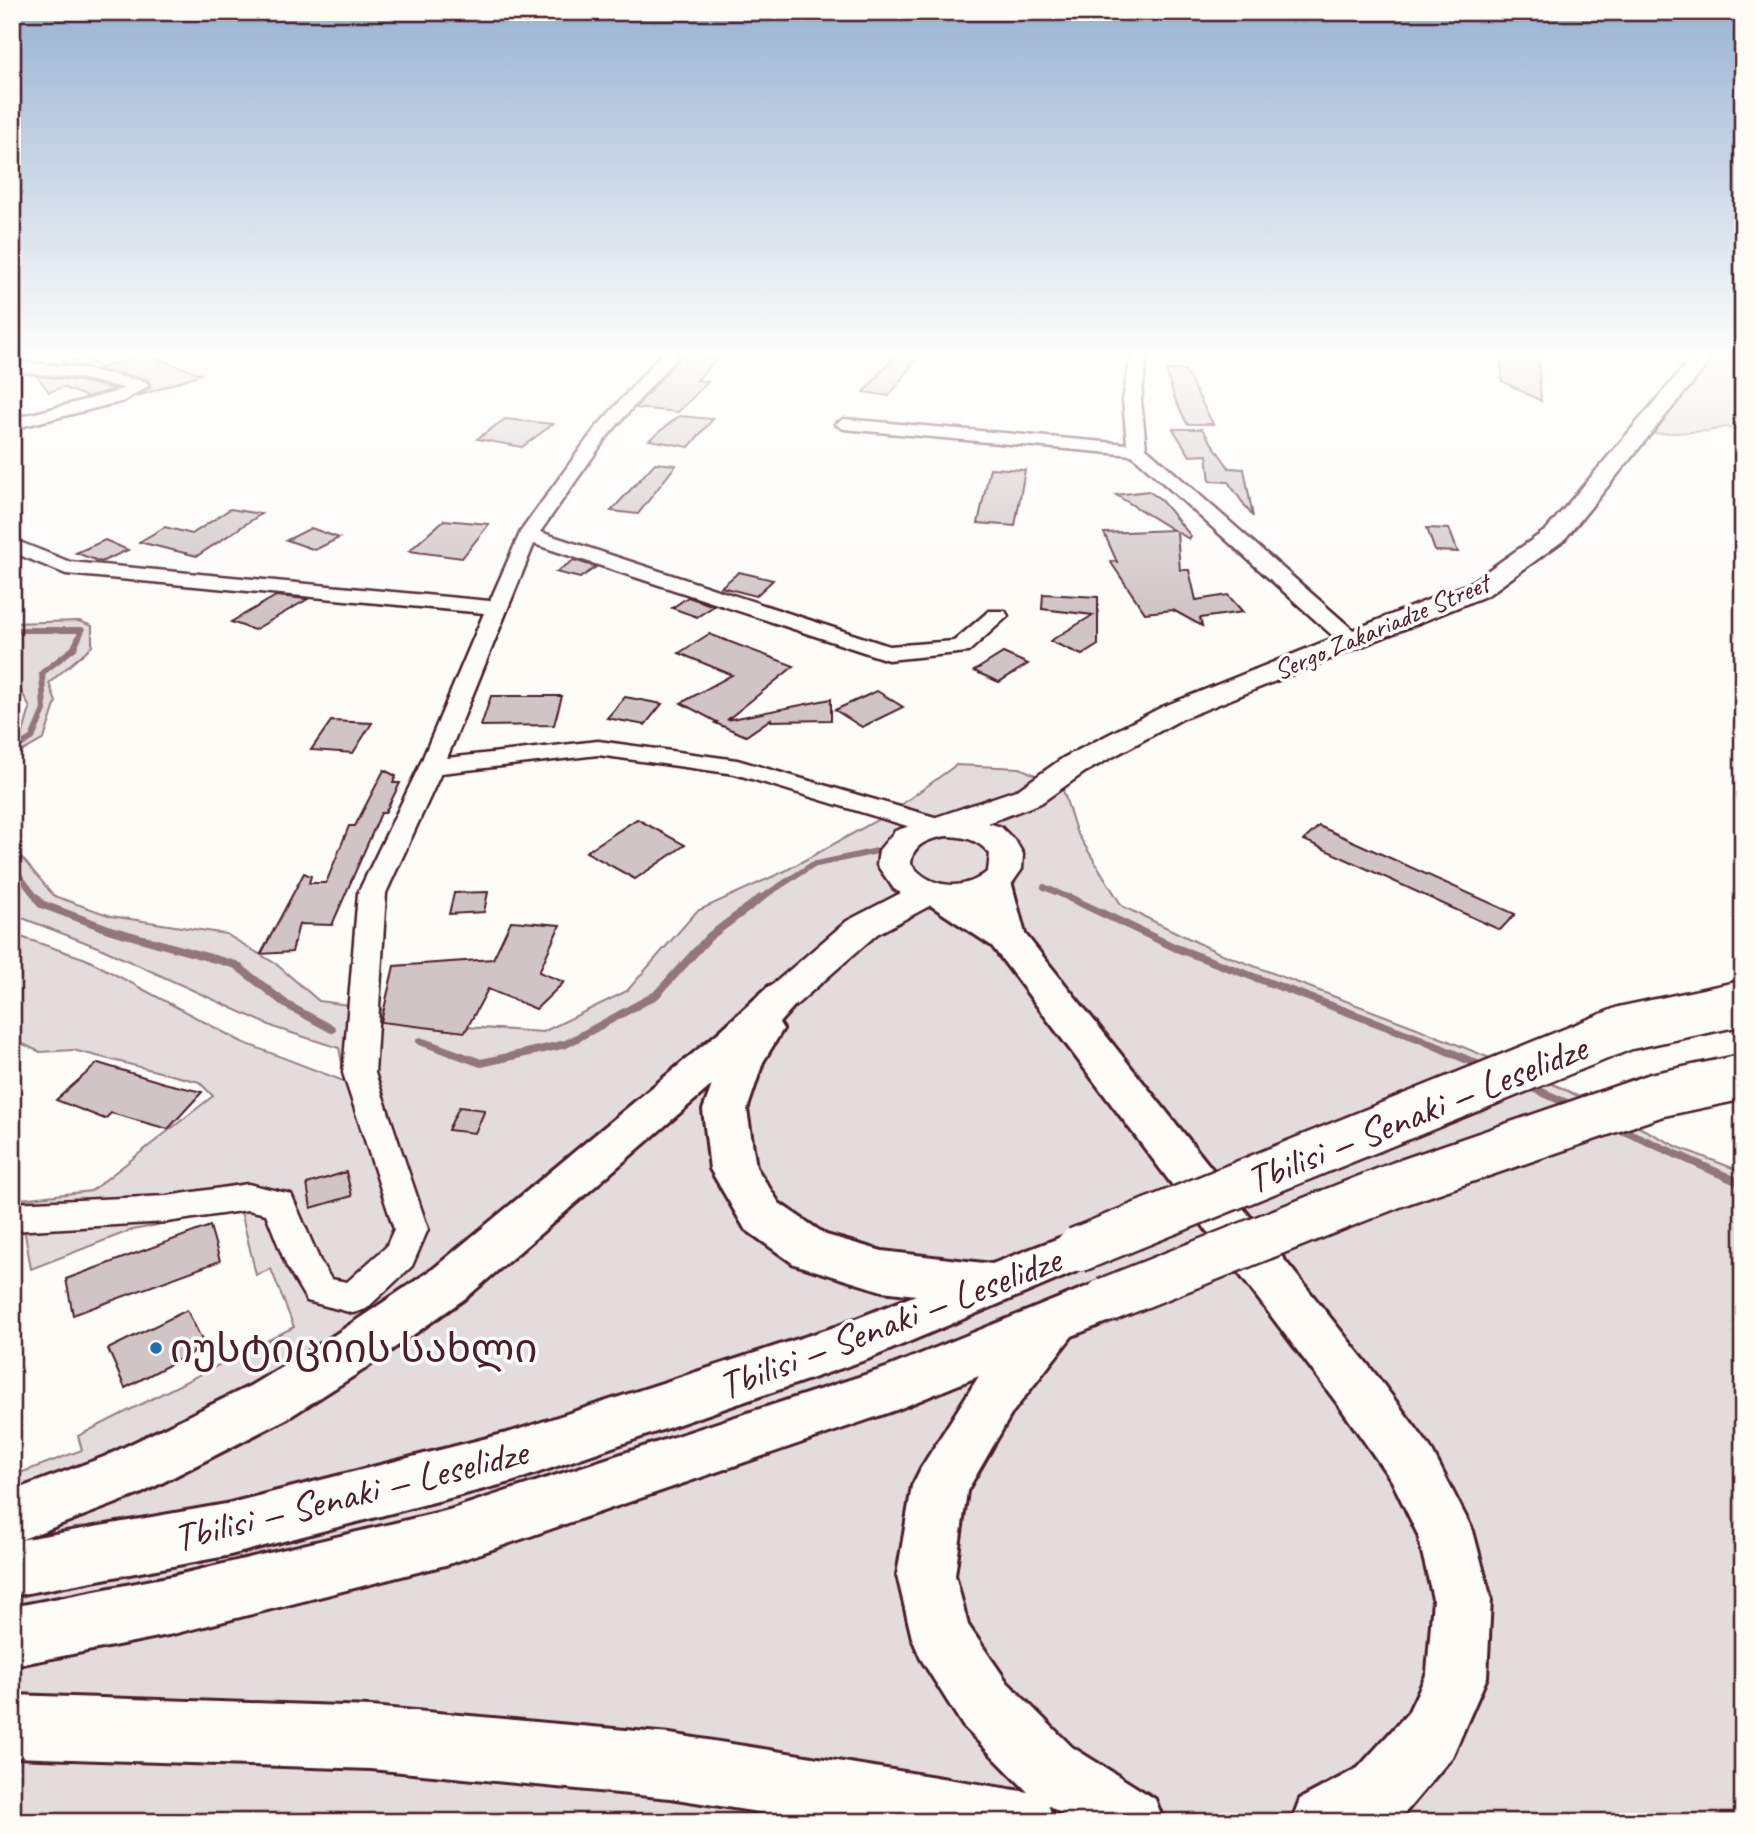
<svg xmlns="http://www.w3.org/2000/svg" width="1755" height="1834" font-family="Caveat,'Noto Sans Georgian',sans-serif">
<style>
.green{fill:#e3dcda;stroke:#967e82;stroke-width:2}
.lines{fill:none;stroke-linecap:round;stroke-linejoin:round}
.stream-far1{stroke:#91777b;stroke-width:6}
.stream{stroke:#91777b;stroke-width:8}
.building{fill:#d0c5c4;stroke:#4a1f2b;stroke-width:2}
.minor-casing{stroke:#4a1f2b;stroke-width:5}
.major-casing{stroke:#4a1f2b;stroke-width:5}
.highway-casing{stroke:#4a1f2b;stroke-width:6}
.minor{fill:#fdfcf7;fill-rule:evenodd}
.major{fill:#fdfcf7;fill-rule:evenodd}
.highway{fill:#fdfcf7;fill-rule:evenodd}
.highway-bridge-casing{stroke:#4a1f2b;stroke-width:49;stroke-linecap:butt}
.highway-bridge{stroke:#fdfcf7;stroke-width:44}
.poi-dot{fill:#1f6fb2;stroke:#fdfcf7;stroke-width:2.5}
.labels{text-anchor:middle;stroke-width:7;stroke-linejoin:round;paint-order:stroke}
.far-street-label{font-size:28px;fill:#4a1f2b;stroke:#fdfcf7}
.near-street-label{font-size:40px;fill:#4a1f2b;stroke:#fdfcf7}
.near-poi-label{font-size:40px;fill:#4a1f2b;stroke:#fdfcf7;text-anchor:start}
</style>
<rect width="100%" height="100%" fill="#fdfcf7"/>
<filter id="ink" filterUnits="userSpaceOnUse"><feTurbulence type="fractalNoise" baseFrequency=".0143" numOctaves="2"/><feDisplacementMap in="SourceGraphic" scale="14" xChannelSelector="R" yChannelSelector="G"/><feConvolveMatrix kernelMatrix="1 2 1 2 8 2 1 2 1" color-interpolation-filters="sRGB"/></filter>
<g filter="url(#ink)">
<g class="green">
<path d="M 1715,354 L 1743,354 L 1743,431 L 1726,427 L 1709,431 L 1632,435 L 1663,394 L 1689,390 Z"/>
<path d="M 79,621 L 92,626 L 92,646 L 49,683 L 56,702 L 44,739 L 12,757 L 12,740 L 23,733 L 30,708 L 12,673 L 12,661 L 18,658 L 12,655 L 12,623 Z"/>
<path d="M 956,765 L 1020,768 L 1062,787 L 1076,831 L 1122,906 L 1217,952 L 1417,1028 L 1562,1088 L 1678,1147 L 1743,1172 L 1743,1822 L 12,1822 L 12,1476 L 82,1450 L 78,1436 L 294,1327 L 271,1269 L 256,1275 L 240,1207 L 129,1231 L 31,1269 L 24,1228 L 12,1229 L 12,1200 L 91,1191 L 213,1096 L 199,1082 L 73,1050 L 40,1052 L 12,1039 L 12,934 L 86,959 L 242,1042 L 346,1082 L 339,1048 L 276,1028 L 100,948 L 12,914 L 12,852 L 17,852 L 54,896 L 111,916 L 226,934 L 276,964 L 319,1001 L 386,1010 L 466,1027 L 543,1032 L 627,991 L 697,911 L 785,871 L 890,813 Z"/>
</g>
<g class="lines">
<g class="stream-far1">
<path d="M 12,630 L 82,630 L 74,648 L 42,673 L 44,710 L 32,738 L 12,750"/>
<path d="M 12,866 L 38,900"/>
<path d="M 1044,887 L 1074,900"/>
<path d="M 758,900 L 812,865 L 877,851"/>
</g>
<g class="stream">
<path d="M 37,898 L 41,904 L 111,930 L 236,965 L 287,1005 L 332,1029"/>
<path d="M 1070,898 L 1176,948 L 1420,1039 L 1486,1068"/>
<path d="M 420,1041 L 481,1063 L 566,1044 L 656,995 L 710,936 L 761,898"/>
<path d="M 1526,1085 L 1573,1106"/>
<path d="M 1615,1127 L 1743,1184"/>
</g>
</g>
<g class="building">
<path d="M 143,354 L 201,374 L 136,397 L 151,387 L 147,379 L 62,363 L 84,358 L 101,368 Z"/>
<path d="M 896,354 L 920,354 L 889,396 L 864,392 Z"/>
<path d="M 1501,354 L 1538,354 L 1541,401 L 1502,381 Z"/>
<path d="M 682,355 L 717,359 L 697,380 L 708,382 L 678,412 L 635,408 Z"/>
<path d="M 1166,370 L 1185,370 L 1213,424 L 1187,424 L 1174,397 Z"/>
<path d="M 37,376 L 80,381 L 115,389 L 87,397 L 63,387 L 49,392 Z"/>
<path d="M 679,416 L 713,419 L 689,447 L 649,440 Z"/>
<path d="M 505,419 L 553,424 L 522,447 L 477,439 Z"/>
<path d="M 1173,429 L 1202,429 L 1229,468 L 1244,469 L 1253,517 L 1228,482 L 1210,481 L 1207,455 L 1190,456 Z"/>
<path d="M 655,463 L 676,465 L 638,514 L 611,511 Z"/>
<path d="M 990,468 L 1025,470 L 1015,526 L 978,523 Z"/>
<path d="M 1148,491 L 1159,498 L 1191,536 L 1189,539 L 1177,532 L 1180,570 L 1189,570 L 1196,600 L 1228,595 L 1243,612 L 1200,618 L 1202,626 L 1173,610 L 1145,613 L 1110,561 L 1117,562 L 1104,533 L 1173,530 L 1116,495 Z"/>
<path d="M 230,509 L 261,514 L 197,556 L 139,542 L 165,527 L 192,534 Z"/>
<path d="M 444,520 L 489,524 L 462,558 L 409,551 Z"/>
<path d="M 311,528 L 339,538 L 315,550 L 287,540 Z"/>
<path d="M 1427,528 L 1449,529 L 1458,552 L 1435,551 Z"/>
<path d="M 105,540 L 128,550 L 101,562 L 76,553 Z"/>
<path d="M 574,560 L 596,567 L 580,578 L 556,572 Z"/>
<path d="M 739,572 L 773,580 L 756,596 L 721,587 Z"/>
<path d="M 1043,594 L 1098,597 L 1098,645 L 1082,655 L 1050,641 L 1093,615 L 1042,609 Z"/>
<path d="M 276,596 L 308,599 L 254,630 L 231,622 Z"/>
<path d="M 688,597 L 714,606 L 697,617 L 672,608 Z"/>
<path d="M 709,634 L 794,666 L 727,720 L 831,699 L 831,720 L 771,721 L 771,719 L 746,736 L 715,723 L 717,722 L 681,703 L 732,675 L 679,653 Z"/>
<path d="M 1003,653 L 1028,664 L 999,682 L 974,671 Z"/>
<path d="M 877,691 L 903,707 L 862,727 L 835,710 Z"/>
<path d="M 491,696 L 562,696 L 554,725 L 481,726 Z"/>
<path d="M 625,697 L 662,704 L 645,725 L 607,718 Z"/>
<path d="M 331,721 L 372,723 L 353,753 L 311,750 Z"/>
<path d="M 384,770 L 396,776 L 393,783 L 400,783 L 385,813 L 381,813 L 332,925 L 299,924 L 292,952 L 261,954 L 304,873 L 311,876 L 309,883 L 326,883 L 349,826 L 355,826 Z"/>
<path d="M 637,819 L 685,845 L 635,879 L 586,852 Z"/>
<path d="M 1319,826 L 1515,914 L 1500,930 L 1304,840 Z"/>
<path d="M 488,892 L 484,912 L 449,914 L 454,893 Z"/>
<path d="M 511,921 L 560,925 L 539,972 L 564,982 L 536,1009 L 488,989 L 465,1032 L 381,1022 L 394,966 L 493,959 Z"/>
<path d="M 98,1063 L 164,1083 L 202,1092 L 168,1129 L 111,1113 L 105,1119 L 56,1100 Z"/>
<path d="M 459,1107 L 485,1110 L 475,1133 L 448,1130 Z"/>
<path d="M 346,1172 L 352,1196 L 311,1208 L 307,1184 Z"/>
<path d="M 210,1226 L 220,1261 L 73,1315 L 66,1279 Z"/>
<path d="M 187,1310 L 205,1346 L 125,1388 L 108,1349 Z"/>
</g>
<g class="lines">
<g class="minor-casing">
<g id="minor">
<path d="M 662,354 L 679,354 L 606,438 L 540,532 L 889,646 L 954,641 L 989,611 L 1005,611 L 1008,616 L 968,652 L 888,660 L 534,544 L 447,758 L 598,741 L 737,760 L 945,820 L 949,826 L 945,832 L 936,834 L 927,832 L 735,774 L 598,755 L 441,773 L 386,893 L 375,1073 L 428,1229 L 412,1266 L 366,1309 L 353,1313 L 307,1301 L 287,1267 L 266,1214 L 248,1210 L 167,1222 L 12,1231 L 12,1203 L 167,1196 L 248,1184 L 291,1194 L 320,1261 L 331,1279 L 347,1282 L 386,1247 L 394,1229 L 343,1073 L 358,893 L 419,767 L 484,613 L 66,574 L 12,552 L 12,539 L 70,562 L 490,601 L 521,531 L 594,430 Z"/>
<path d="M 1131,354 L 1147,354 L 1141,400 L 1146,448 L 1360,636 L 1363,641 L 1360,646 L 1344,646 L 1132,455 L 844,429 L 835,424 L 844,419 L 1127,444 L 1123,400 Z"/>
<path d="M 12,361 L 80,368 L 146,382 L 148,386 L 124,401 L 12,429 L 12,419 L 112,393 L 124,388 L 80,378 L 12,371 Z"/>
</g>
</g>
<g class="major-casing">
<path id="major" d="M 1695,354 L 1716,354 L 1564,540 L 1488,595 L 1182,719 L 1085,772 L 1041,803 L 988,823 L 1001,827 L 1016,842 L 1023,854 L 1022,869 L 1008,889 L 992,899 L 967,905 L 933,904 L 877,934 L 796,1005 L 783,1009 L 770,1005 L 764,996 L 770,987 L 847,921 L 901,893 L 894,889 L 877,865 L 879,850 L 895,831 L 1019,789 L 1063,758 L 1162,707 L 1470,583 L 1546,530 ZM 947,836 C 966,837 977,839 990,854 L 988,871 C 965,892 930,889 911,864 C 912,844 928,839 947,836 Z"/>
</g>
<g class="highway-casing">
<g id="highway">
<path d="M 993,873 L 1006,877 L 1012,885 L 1025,934 L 1376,1375 L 1430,1447 L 1473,1531 L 1491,1599 L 1487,1677 L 1452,1757 L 1404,1814 L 1389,1822 L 1291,1822 L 1300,1799 L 1358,1768 L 1408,1713 L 1427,1673 L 1433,1599 L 1418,1535 L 1392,1481 L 1340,1407 L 992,946 L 927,903 L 921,895 L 927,887 C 948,881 960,891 978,902 L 974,885 L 980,877 Z"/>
<path d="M 783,982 L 797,986 L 803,996 L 779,1023 L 783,1029 L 763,1062 L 747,1110 L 756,1167 L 779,1203 L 826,1235 L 882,1251 L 992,1264 L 1077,1231 L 1094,1236 L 1101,1250 L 1094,1264 L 868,1359 L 511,1482 L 226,1556 L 12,1596 L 12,1491 L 104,1457 L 250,1386 L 327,1340 L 433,1269 L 719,1032 L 769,986 ZM 712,1085 L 703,1110 L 710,1169 L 745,1229 L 794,1264 L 882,1291 L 916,1295 L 838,1326 L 511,1432 L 226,1504 L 20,1540 L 140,1494 L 288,1418 L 363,1370 L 467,1297 Z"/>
<path d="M 1106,1279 L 1124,1285 L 1131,1300 L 1124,1315 L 1072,1336 L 1012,1413 L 967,1491 L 955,1575 L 968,1625 L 1007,1682 L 1072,1747 L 1155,1799 L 1164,1822 L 1074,1822 L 1048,1805 L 1055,1822 L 820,1822 L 670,1798 L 371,1769 L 12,1757 L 12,1695 L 371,1707 L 670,1734 L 1028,1792 L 963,1726 L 921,1659 L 912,1638 L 897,1575 L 912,1486 L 921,1468 L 979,1376 L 896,1410 L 449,1564 L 173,1634 L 12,1666 L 12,1607 L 173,1576 L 449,1510 L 886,1368 Z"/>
</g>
</g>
<use href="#minor" class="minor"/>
<use href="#major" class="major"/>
<use href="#highway" class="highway"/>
<g class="highway-bridge-casing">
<g id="highway-bridge">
<path d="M 1077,1250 L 1625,1028 L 1743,1003"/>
<path d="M 1106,1300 L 1401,1183 L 1657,1095 L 1743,1077"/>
</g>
</g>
<use href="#highway-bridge" class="highway-bridge"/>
</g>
</g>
<linearGradient id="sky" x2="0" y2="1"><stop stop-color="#98b3d2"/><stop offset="0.58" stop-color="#fefefb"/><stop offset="1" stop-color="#fefefb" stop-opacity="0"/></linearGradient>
<rect width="1755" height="611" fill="url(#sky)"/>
<circle class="poi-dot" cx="156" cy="1348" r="7"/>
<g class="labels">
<g class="far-street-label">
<text transform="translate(1381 626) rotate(-23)" y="10">Sergo Zakariadze Street</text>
</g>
<g class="near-street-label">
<text transform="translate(1416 1113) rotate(-22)" y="14">Tbilisi — Senaki — Leselidze</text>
<text transform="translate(889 1322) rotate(-21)" y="14">Tbilisi — Senaki — Leselidze</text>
<text transform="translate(350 1494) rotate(-14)" y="14">Tbilisi — Senaki — Leselidze</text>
</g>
<g class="near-poi-label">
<text x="170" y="1362">იუსტიციის სახლი</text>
</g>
</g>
<rect width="1755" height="1834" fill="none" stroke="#fdfcf7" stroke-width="42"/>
<rect x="21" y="21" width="1713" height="1792" fill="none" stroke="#4a1f2b" stroke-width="2.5" filter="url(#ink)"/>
</svg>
